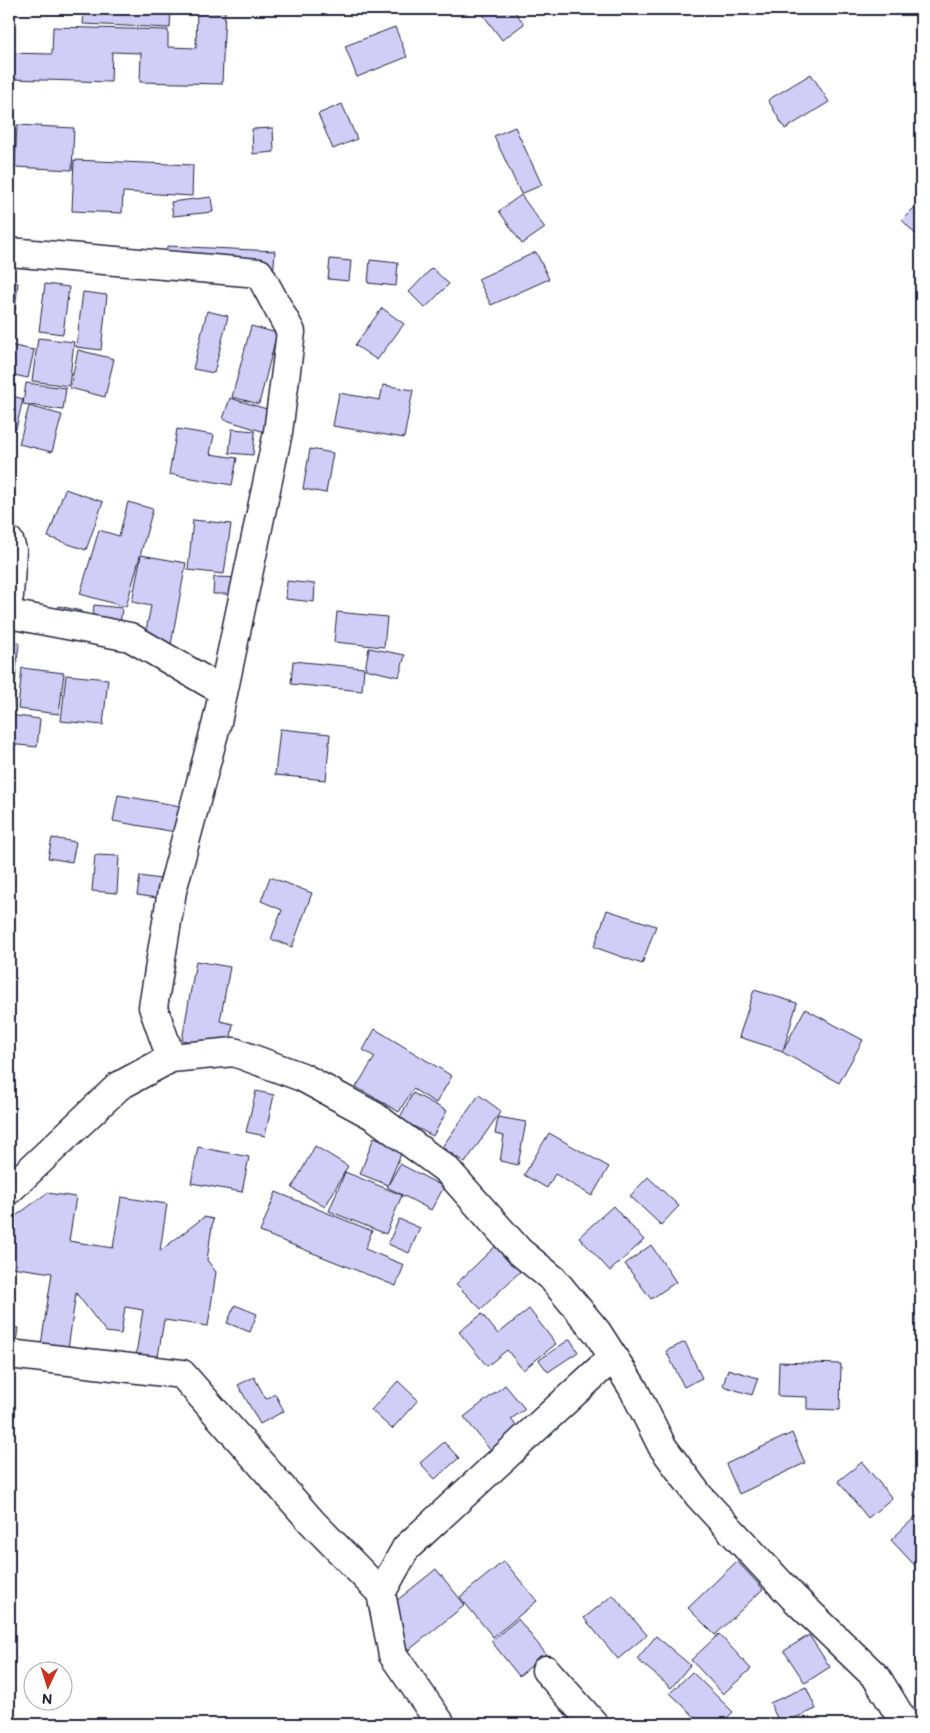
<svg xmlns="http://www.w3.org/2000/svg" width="930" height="1733" font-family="'Balsamiq Sans',sans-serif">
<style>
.building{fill:#d0cef7;stroke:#22223b}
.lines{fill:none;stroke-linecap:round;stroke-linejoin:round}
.minor-casing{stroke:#22223b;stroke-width:31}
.minor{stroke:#fff;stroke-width:28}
</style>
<rect width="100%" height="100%" fill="#fff"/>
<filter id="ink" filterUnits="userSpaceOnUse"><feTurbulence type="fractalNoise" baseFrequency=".02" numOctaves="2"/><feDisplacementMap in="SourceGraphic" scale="10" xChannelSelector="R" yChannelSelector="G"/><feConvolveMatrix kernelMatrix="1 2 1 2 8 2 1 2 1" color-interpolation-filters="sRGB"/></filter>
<g filter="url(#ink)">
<g class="building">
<path d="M 84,9 L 171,9 L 170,28 L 83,24 Z"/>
<path d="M 197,9 L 225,9 L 222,84 L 140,82 L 141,53 L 112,52 L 111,82 L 9,79 L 9,53 L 52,54 L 53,27 L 168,30 L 168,47 L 196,48 Z"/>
<path d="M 486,9 L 513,9 L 524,24 L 502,40 L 481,12 Z"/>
<path d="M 395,27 L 407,57 L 357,77 L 345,46 Z"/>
<path d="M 811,74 L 829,102 L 785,129 L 768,100 Z"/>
<path d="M 342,104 L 357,139 L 333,149 L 318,114 Z"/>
<path d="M 17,125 L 74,128 L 72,170 L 15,167 Z"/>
<path d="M 515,127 L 542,185 L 521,194 L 494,136 Z"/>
<path d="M 273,128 L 274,152 L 253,154 L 252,129 Z"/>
<path d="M 74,160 L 193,165 L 192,196 L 123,192 L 122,213 L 72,211 Z"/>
<path d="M 521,195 L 545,228 L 522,244 L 499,211 Z"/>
<path d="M 211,197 L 213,212 L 173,216 L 171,202 Z"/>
<path d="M 921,201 L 921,240 L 902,220 Z"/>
<path d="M 167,246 L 275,251 L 273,278 L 166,273 Z"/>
<path d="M 536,252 L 549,279 L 491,305 L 478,279 Z"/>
<path d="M 330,259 L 351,261 L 349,281 L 328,279 Z"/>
<path d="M 370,260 L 398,263 L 396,286 L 368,283 Z"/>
<path d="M 432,268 L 449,284 L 425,308 L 409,292 Z"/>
<path d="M 9,282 L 18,283 L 15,310 L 9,309 Z"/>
<path d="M 45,284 L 69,287 L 63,334 L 39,331 Z"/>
<path d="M 83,292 L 107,295 L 101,350 L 76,347 Z"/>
<path d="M 382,308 L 404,324 L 377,360 L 355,345 Z"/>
<path d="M 207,311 L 228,316 L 214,373 L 193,369 Z"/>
<path d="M 251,326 L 277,333 L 259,404 L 232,397 Z"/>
<path d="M 38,338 L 74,342 L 69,386 L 32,381 Z"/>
<path d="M 9,345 L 34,350 L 28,378 L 9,374 Z"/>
<path d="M 78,350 L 114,359 L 105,397 L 70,388 Z"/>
<path d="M 26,383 L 66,388 L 63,410 L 23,404 Z"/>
<path d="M 383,385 L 413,390 L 404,438 L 333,426 L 339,393 L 380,400 Z"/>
<path d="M 9,395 L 23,399 L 16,429 L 9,427 Z"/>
<path d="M 230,398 L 290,416 L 284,438 L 223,419 Z"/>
<path d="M 29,406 L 62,415 L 52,452 L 19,444 Z"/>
<path d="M 177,429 L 214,435 L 210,454 L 237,458 L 232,485 L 169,474 Z"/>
<path d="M 232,429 L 255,431 L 253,455 L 229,453 Z"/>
<path d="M 310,449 L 333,453 L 326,493 L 303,489 Z"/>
<path d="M 65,489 L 103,502 L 86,550 L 48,537 Z"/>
<path d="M 128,502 L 153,509 L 126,607 L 80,594 L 99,530 L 119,536 Z"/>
<path d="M 193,520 L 231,524 L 224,574 L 188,570 Z"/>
<path d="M 141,555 L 186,563 L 170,650 L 143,645 L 151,606 L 132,602 Z"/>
<path d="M 214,577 L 247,578 L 247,594 L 213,594 Z"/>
<path d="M 287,581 L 315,584 L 314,602 L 286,599 Z"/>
<path d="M 94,605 L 122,608 L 119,634 L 91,632 Z"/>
<path d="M 59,606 L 81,611 L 78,626 L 55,621 Z"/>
<path d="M 337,612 L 387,617 L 384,647 L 334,642 Z"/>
<path d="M 9,642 L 19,643 L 12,710 L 9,710 Z"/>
<path d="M 369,648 L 405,655 L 399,677 L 365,669 Z"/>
<path d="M 293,661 L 364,668 L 362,691 L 291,684 Z"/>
<path d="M 22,668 L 64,673 L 59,714 L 18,709 Z"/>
<path d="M 66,675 L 108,679 L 103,725 L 61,721 Z"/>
<path d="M 9,715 L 40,719 L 37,747 L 9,744 Z"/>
<path d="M 280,729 L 330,734 L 326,780 L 275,775 Z"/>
<path d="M 118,795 L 192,808 L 187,834 L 113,821 Z"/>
<path d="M 52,838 L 76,842 L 72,862 L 48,858 Z"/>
<path d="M 95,855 L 119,856 L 117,893 L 92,891 Z"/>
<path d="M 140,876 L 160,879 L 157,898 L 137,895 Z"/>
<path d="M 270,877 L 312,893 L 292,947 L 271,939 L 282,910 L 261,901 Z"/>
<path d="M 607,910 L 656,926 L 642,964 L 594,947 Z"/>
<path d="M 196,961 L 230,967 L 220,1021 L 233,1024 L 229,1049 L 182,1040 Z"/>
<path d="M 754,990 L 797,1003 L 783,1051 L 739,1037 Z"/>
<path d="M 805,1009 L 863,1040 L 839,1083 L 782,1052 Z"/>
<path d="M 375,1029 L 452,1076 L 436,1103 L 413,1089 L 399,1112 L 356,1087 L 375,1057 L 363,1050 Z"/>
<path d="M 256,1091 L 274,1095 L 265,1136 L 246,1132 Z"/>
<path d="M 413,1093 L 447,1111 L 433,1136 L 399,1119 Z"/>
<path d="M 479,1095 L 501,1111 L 465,1163 L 442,1147 Z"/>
<path d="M 498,1117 L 526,1122 L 518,1165 L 500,1161 L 504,1136 L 495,1134 Z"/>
<path d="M 549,1133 L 609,1167 L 592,1196 L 555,1174 L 547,1188 L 524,1175 Z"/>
<path d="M 374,1137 L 403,1149 L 388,1185 L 360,1174 Z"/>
<path d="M 315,1146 L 348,1166 L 325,1207 L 292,1188 Z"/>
<path d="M 198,1147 L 249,1157 L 242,1192 L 191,1183 Z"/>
<path d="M 400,1164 L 444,1187 L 431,1210 L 387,1187 Z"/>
<path d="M 345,1172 L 402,1195 L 386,1234 L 329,1211 Z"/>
<path d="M 648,1177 L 679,1206 L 661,1225 L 630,1196 Z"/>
<path d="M 276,1192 L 372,1231 L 365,1249 L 404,1265 L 396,1286 L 260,1232 Z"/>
<path d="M 47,1193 L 76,1197 L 69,1241 L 113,1248 L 121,1197 L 167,1204 L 160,1251 L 204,1217 L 213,1219 L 207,1260 L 216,1272 L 208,1326 L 164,1320 L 158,1357 L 136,1354 L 143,1310 L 125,1307 L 121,1334 L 106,1332 L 76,1293 L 68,1349 L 41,1345 L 52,1273 L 11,1267 L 9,1285 L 9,1248 L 13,1218 Z"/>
<path d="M 613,1206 L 644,1240 L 610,1271 L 579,1237 Z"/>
<path d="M 399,1219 L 420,1228 L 409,1253 L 388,1244 Z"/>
<path d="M 505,1237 L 529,1263 L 481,1309 L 456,1284 Z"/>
<path d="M 651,1245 L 676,1282 L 651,1299 L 625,1264 Z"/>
<path d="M 235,1305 L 257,1314 L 250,1332 L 227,1323 Z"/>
<path d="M 529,1309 L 556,1344 L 523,1370 L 507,1350 L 487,1366 L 459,1332 L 482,1314 L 498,1334 Z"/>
<path d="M 9,1326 L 18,1328 L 16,1343 L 9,1341 Z"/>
<path d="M 570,1339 L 578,1352 L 548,1372 L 539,1360 Z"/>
<path d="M 685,1342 L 702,1378 L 684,1387 L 666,1351 Z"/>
<path d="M 779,1362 L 841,1364 L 840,1410 L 807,1409 L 807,1397 L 778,1396 Z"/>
<path d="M 728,1369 L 758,1378 L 752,1395 L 723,1386 Z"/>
<path d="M 254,1377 L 266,1399 L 275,1394 L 284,1411 L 260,1424 L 238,1385 Z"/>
<path d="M 398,1381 L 418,1400 L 392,1429 L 371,1410 Z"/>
<path d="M 505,1385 L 525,1409 L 511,1419 L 527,1440 L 499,1461 L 464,1417 Z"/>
<path d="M 792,1433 L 805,1463 L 739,1494 L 726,1464 Z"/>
<path d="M 444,1442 L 459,1458 L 435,1479 L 420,1463 Z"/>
<path d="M 862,1462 L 892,1498 L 868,1518 L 838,1481 Z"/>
<path d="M 921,1481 L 921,1501 L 912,1494 Z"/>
<path d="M 916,1516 L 921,1521 L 921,1572 L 891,1540 Z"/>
<path d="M 504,1561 L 537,1601 L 493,1637 L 460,1597 Z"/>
<path d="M 737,1561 L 763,1589 L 715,1635 L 688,1608 Z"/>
<path d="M 436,1569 L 465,1605 L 409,1650 L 380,1614 Z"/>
<path d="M 613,1595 L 647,1635 L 618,1659 L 584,1618 Z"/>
<path d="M 518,1619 L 546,1654 L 519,1676 L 491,1641 Z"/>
<path d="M 719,1634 L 751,1669 L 723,1694 L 691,1660 Z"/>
<path d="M 809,1635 L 830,1667 L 805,1683 L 784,1651 Z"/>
<path d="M 656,1636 L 690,1665 L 671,1688 L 637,1659 Z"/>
<path d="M 692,1672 L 733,1712 L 721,1724 L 702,1724 L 670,1693 Z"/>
<path d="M 806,1687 L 816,1709 L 780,1724 L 770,1703 Z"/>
<path d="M 572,1716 L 580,1724 L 564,1724 Z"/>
</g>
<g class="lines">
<g class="minor-casing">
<g id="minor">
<path d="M 9,252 L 259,273 L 291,332 L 278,432 L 217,722 L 172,891 L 153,1007 L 171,1058"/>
<path d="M 9,541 L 12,550 L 9,596"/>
<path d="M 9,614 L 130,637 L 223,691"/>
<path d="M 9,1190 L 119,1086 L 171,1058 L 234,1052 L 302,1077 L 374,1116 L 447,1170 L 519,1251 L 553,1279 L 597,1332 L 633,1388 L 662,1446 L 699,1496 L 793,1597 L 877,1678 L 905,1724"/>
<path d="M 9,1354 L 182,1374 L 312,1522 L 381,1593"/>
<path d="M 546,1670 L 594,1724"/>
<path d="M 441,1724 L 393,1655 L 381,1593 L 406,1548 L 613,1357"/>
</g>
</g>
<use href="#minor" class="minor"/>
</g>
</g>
<rect width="930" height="1733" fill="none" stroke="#fff" stroke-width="30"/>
<rect x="15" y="15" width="900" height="1703" fill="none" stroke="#22223b" stroke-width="2" filter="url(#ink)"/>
<g transform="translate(48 1686) rotate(184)"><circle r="24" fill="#ffffff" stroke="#a7a7b1"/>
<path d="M0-4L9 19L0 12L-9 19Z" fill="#c8321e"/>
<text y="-8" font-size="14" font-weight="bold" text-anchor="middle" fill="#22223b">N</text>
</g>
</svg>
